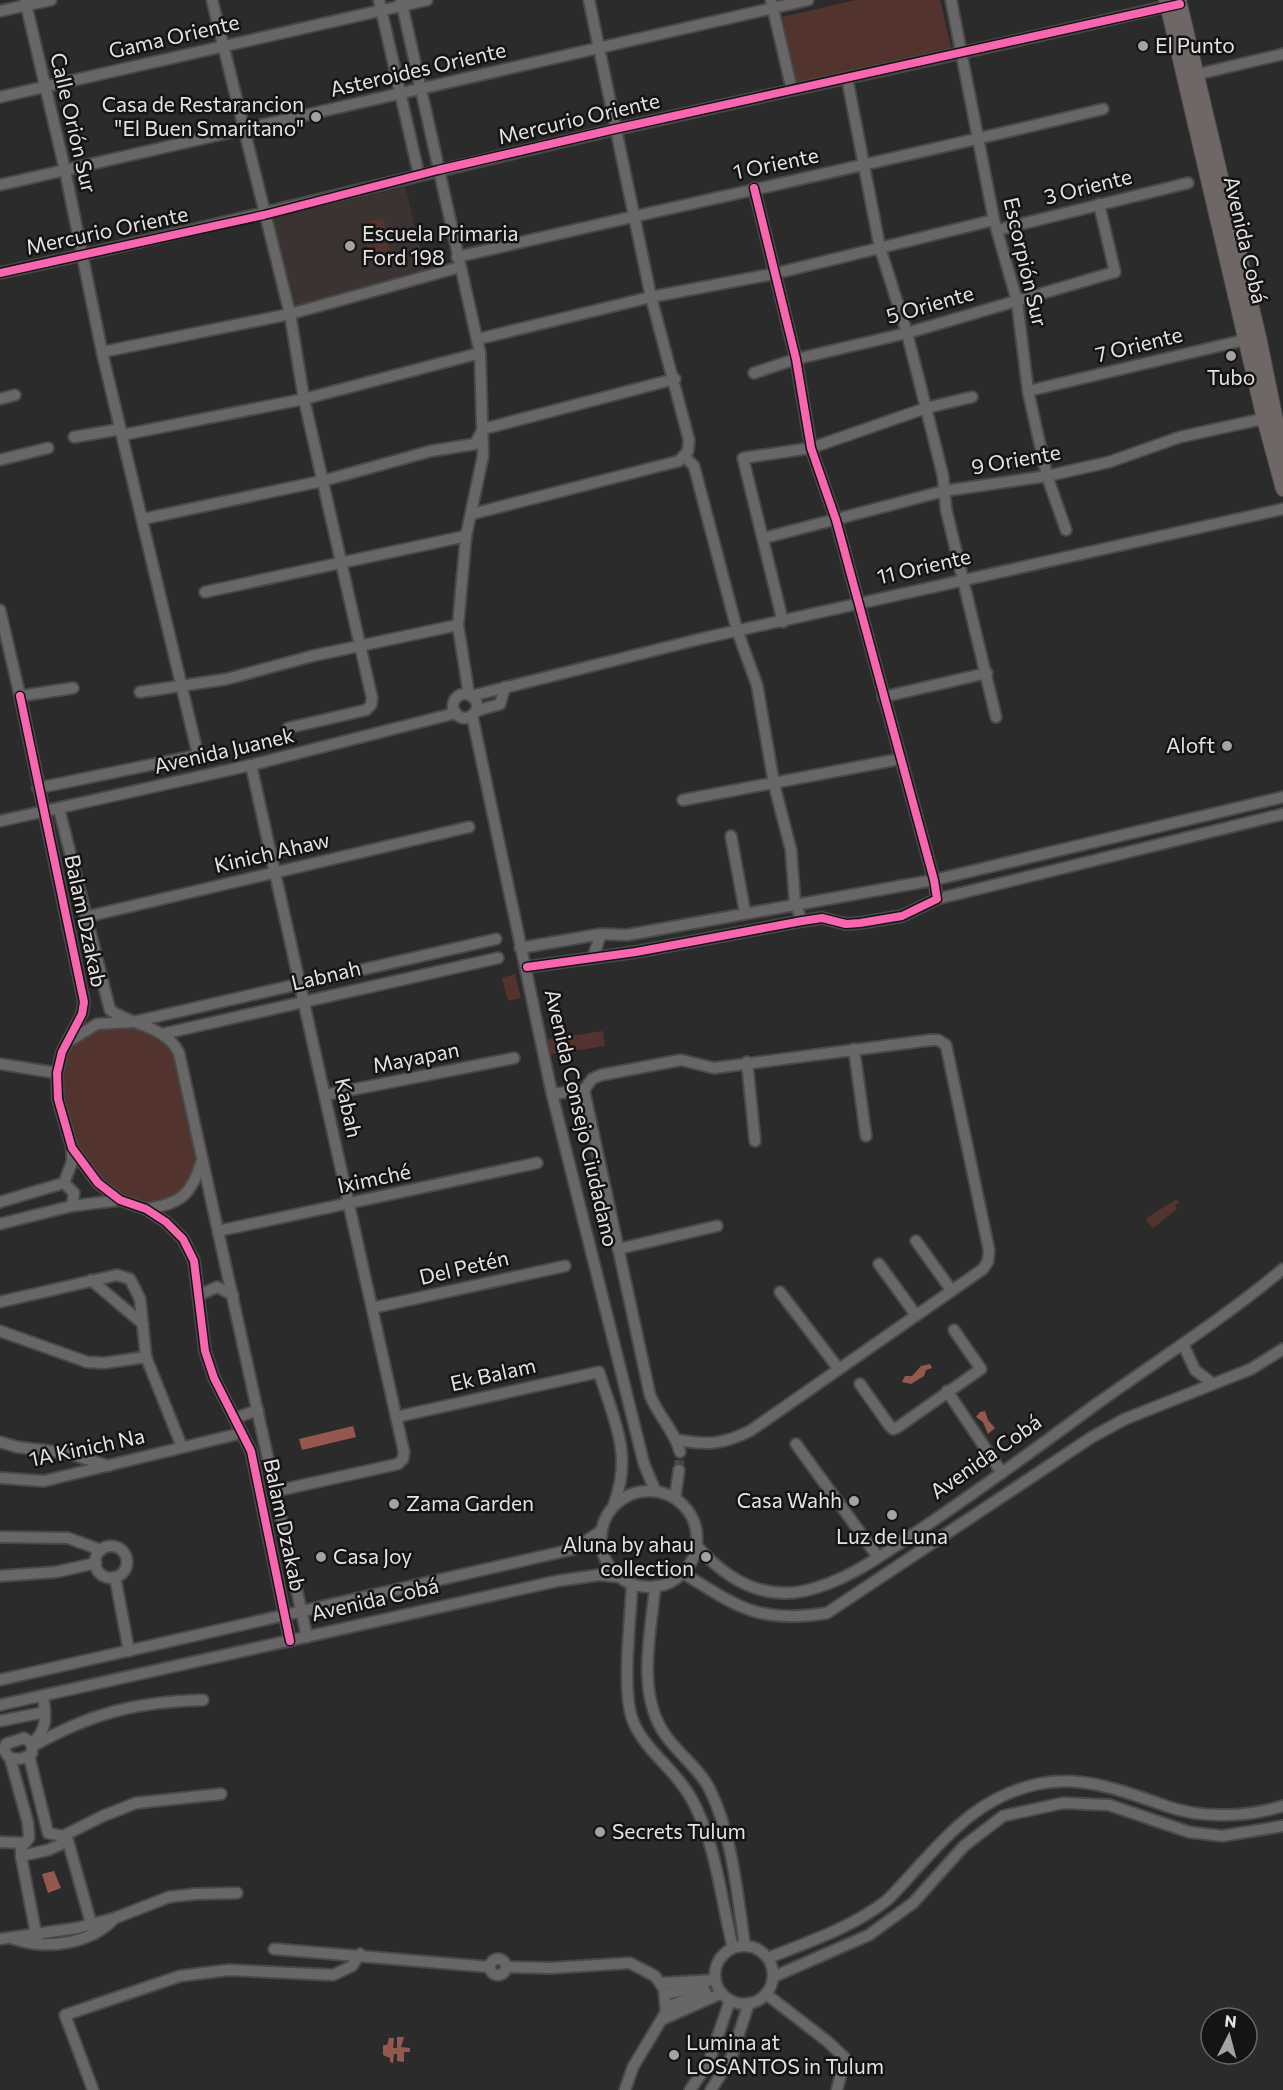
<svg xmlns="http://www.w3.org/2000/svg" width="1283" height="2090" font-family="Commissioner,sans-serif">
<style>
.built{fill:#3b3332}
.green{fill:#53332e}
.water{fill:#94584f}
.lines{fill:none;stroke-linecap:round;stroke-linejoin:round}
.minor-tunnel{stroke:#484646;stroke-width:10;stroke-dasharray:10 5;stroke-linecap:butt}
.minor-casing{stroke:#4a4949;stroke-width:14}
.major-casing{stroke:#4a4949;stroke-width:16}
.minor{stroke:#686666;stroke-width:10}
.major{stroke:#6e6766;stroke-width:14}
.cycleway-casing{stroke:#151313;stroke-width:11}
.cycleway{stroke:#f766af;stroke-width:8}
.poi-dot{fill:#a4a2a2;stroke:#151313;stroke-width:2}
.labels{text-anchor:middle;stroke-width:5;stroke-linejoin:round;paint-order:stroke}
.street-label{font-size:21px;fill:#e4e2e2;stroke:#151313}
.poi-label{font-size:21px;fill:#e4e2e2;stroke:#151313;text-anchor:start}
</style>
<rect width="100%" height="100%" fill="#2c2b2b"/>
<path class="built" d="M 405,187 L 427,274 L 293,306 L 272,218 Z"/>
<g class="green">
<path d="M 856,0 L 940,0 L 952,51 L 798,86 L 782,17 Z"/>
<path d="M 383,218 L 390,250 L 369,255 L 362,223 Z"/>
<path d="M 515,974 L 521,998 L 508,1001 L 502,978 Z"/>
<path d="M 116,1024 L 133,1025 L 172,1044 L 198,1163 L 179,1198 C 158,1203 141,1208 121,1197 C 107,1190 83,1159 77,1145 C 67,1125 54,1064 71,1046 C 83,1033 99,1029 116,1024 Z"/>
<path d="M 603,1031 L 605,1046 L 547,1055 L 544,1040 Z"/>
<path d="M 1175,1200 L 1180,1201 L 1175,1206 L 1177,1209 L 1153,1228 L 1145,1219 Z"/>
</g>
<g class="water">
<path d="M 930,1364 L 932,1368 L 926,1370 L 924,1376 L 911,1384 L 902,1382 L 905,1376 L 912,1376 L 921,1366 Z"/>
<path d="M 985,1411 L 988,1420 L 995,1428 L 988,1434 L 983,1422 L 976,1417 L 980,1412 Z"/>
<path d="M 353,1426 L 356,1437 L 302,1450 L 299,1439 Z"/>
<path d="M 54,1871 L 61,1888 L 48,1893 L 42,1874 Z"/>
<path d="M 397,2037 L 404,2037 L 401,2047 L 410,2048 L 410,2052 L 404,2052 L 404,2062 L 397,2061 L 397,2054 L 394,2054 L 393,2063 L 390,2062 L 390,2058 L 383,2055 L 383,2045 L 387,2045 L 389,2038 L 394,2038 L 393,2048 L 397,2048 Z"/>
</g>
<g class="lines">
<path class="minor-tunnel" d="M 679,1470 L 680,1452"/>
<g class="minor-casing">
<g id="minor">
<path d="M 25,0 L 65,170 L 102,352 L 198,755 L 38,788"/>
<path d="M 212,0 L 290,314 L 304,399 L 372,698 L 371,705 L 366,710 L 288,728"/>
<path d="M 379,0 L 419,175"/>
<path d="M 401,0 L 480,353 L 483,456 L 466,536 L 458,625 L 469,695"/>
<path d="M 771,0 L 792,90"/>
<path d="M 951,0 L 994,220 L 1017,301 L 1028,391 L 1047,476 L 1066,530"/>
<path d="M 0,11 L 51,0"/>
<path d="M 1190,76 L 1283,54"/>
<path d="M 847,78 L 880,248 L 907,333 L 926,408 L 943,476 L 946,509 L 996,717"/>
<path d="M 0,97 L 427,0"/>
<path d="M 0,185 L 808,0"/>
<path d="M 997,230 L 1188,183"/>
<path d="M 457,257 C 672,207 888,161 1103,109"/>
<path d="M 0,273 C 201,230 400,179 600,133 C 791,89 982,50 1172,5"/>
<path d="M 478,339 L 651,297 L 773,274 L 994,220"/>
<path d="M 102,352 L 290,314 L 460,267"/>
<path d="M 754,373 L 796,359 L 907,333 L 1115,272 L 1099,204"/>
<path d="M 1028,391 L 1253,338"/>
<path d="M 0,399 L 15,395"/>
<path d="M 122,435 L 304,399 L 480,353"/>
<path d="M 74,437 L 121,429"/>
<path d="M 685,457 L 694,466 L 737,630 L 757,685 L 774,784 L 791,850 L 795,903 L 802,921"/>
<path d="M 0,460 L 48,448"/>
<path d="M 472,514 L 679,461 L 688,451 L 689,440 L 651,297 L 589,0"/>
<path d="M 143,519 L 322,481 L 431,451 L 475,444 L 483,429 L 675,379"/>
<path d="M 764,538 L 944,491 L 1047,476 L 1109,462 L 1180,437 L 1271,417"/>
<path d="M 205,592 L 466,536"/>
<path d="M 0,610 L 20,696 L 73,688"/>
<path d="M 783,622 L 743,458 L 811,448 L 926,408 L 972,397"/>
<path d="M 140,692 L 227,679 L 312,656 L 458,625"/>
<circle cx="465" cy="706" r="12"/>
<path d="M 20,696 L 84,1002 L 82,1014 L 62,1052 L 57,1073 L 58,1099 L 72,1148 L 98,1183 L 120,1200 L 146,1209 L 166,1222 L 183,1239 L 194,1261 L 205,1351 L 214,1378 L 251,1451 L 290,1641"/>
<path d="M 471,696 L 704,638 L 1283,509"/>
<path d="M 883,697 L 987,673"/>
<path d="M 476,711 L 500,704 L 505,687"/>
<path d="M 472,715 L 552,1094 L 644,1464 L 655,1490"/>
<path d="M 251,765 L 404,1452 L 403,1459 L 398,1464 L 276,1491"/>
<path d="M 683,800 L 900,759"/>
<path d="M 59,809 L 110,1010 C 133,1026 166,1026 179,1053 L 307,1637"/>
<path d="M 0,821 L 251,765 L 456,713"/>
<path d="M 731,836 L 745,912"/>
<path d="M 937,899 L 1283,814"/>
<path d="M 85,917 L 469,827"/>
<path d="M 520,948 L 601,934 L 627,935 L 934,880 L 1283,797"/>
<path d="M 593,957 L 601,934"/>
<path d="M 527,967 L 636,952 L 802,921 L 822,918 L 846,924 L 860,923 L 902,916 L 937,899 L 934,880 L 836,520 L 811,448 L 796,359 L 754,188"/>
<path d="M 162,1034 L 498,958"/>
<path d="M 71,1040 L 97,1024 L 133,1022 L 496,939"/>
<path d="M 854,1049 L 866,1136"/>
<path d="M 747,1062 L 755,1141"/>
<path d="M 0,1064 L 57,1073"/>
<path d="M 584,1090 L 650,1395 C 658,1416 675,1431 680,1452"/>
<path d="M 552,1094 L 584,1090 L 592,1079 L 601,1075 L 681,1060 L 714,1068 L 931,1040 L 938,1040 L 946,1045 L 989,1250 L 988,1261 L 983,1269 L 750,1431 C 721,1445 708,1445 677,1440"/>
<path d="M 325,1095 L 514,1058"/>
<path d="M 64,1183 L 74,1193 L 72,1206"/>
<path d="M 0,1202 L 64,1183 L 72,1162 L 72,1148"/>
<path d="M 146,1209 C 179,1204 191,1196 201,1163"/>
<path d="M 0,1224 L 72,1206 L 120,1200"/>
<path d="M 218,1231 L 537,1163"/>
<path d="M 916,1241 L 952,1291"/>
<path d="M 618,1249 L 717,1226"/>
<path d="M 879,1264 L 916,1315"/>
<path d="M 91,1280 L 143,1324"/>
<path d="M 780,1292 L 838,1368"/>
<path d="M 199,1295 L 217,1287 L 233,1295"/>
<path d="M 0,1302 L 117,1275 L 130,1279 L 140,1299 L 146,1357 L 182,1447"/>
<path d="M 372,1308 L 565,1266"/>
<path d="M 0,1331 L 87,1362 L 104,1363 L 146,1357"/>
<path d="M 1183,1344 L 1195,1370 L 1213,1384"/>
<path d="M 860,1384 L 889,1425 L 893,1429 L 898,1427 L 981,1369 L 954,1330"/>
<path d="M 947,1391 L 1002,1473"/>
<path d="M 396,1417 L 599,1372 C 614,1421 633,1454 614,1504"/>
<path d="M 235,1418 L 258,1410"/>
<path d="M 0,1442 L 17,1447 L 67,1453 L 108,1466"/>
<path d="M 796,1444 L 878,1557"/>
<path d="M 0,1478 L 44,1481 L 242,1433"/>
<circle cx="649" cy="1539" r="48"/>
<path d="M 675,1498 L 679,1470"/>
<path d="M 0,1537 L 68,1538 L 101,1550"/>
<path d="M 697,1546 C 725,1578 760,1600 804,1591 C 849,1581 886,1552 924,1527 C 982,1488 1038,1447 1095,1405 C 1158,1360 1223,1319 1283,1269"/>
<circle cx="111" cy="1562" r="16"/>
<path d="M 683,1573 C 738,1607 759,1624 827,1613 L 1092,1437 L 1125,1419 L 1251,1369 L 1283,1349"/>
<path d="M 0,1576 L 56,1572 L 96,1563"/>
<path d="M 115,1577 L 129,1651"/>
<path d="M 632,1584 C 631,1618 621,1691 633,1721 C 645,1751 676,1770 691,1798 C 716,1842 721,1900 733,1948"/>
<path d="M 655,1587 C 651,1632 637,1688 662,1730 C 675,1752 699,1767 710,1790 C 733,1837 737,1895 745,1946"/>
<path d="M 0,1680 L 574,1549 L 601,1531"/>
<path d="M 0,1705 L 557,1581 L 599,1575 L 620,1577"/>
<path d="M 0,1721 L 45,1712"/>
<path d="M 24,1738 L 32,1743 L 32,1753 C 26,1759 15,1761 8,1756 L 4,1750 L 6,1744 Z"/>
<path d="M 32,1743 C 48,1730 46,1715 43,1697"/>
<path d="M 33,1746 C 91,1713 136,1702 203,1700"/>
<path d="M 29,1756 L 48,1833 L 63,1836 L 68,1841 L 94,1934"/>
<path d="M 10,1758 L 28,1823 L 29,1838 L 21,1848 L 21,1856 L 38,1944"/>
<path d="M 63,1836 L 103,1816 L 136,1803 L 221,1794"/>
<path d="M 0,1842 L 24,1843"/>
<path d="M 21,1856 L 48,1850 L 68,1841"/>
<path d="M 0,1939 L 77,1928 L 115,1918 L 169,1897 L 195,1894 L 237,1893"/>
<path d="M 14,1939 C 47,1950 90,1944 114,1919"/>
<circle cx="744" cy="1975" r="29"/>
<path d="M 274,1949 L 490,1967"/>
<path d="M 768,1958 C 808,1942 851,1928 886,1901 C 897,1891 907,1879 917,1868 C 954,1828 983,1796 1038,1784 C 1082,1774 1126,1792 1166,1806 C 1203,1819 1247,1817 1283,1806"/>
<circle cx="498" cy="1967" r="8"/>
<path d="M 506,1967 L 550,1968 L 630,1963 L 655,1976 L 664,1989 L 666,2012 L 633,2067 L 625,2090"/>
<path d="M 773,1977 L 869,1935 L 913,1903 L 964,1846 L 1003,1816 L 1063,1803 L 1109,1805 L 1189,1832 L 1222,1836 L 1283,1826"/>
<path d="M 661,1983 L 715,1980"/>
<path d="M 665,1994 L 704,1986"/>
<path d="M 766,1994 L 827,2041 L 845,2058 L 837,2090"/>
<path d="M 666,2007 L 706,1993"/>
<path d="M 663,2019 L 722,1993"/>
<path d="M 93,2090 L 65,2015 L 180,1976 L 229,1970 L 333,1975 L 352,1966 L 360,1954"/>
<path d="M 690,2090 L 709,2062 L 730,2000"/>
<path d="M 711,2090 L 731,2058 L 749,2003"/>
</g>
</g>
<g class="major-casing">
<g id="major">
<path d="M 1166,0 L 1264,419 L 1283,489"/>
<path d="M 1179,0 L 1259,337 L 1283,455"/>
</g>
</g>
<use href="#minor" class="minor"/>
<use href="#major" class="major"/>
<g class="cycleway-casing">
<g id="cycleway">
<path d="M 0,273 L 264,215 L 438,170 L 615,129 L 1180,4"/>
<path d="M 20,696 L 84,1002 L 82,1014 L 62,1052 L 57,1073 L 58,1099 L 72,1148 L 98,1183 L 120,1200 L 146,1209 L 166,1222 L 183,1239 L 194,1261 L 205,1351 L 214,1378 L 251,1451 L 290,1641"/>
<path d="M 527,967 L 636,952 L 802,921 L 822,918 L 846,924 L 860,923 L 902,916 L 937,899 L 934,880 L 836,520 L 811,448 L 796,359 L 754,188"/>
</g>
</g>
<use href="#cycleway" class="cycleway"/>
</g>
<g class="poi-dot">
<circle cx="1143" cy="46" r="6"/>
<circle cx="316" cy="117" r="6"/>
<circle cx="350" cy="246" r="6"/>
<circle cx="1231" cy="356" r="6"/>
<circle cx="1227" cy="746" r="6"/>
<circle cx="854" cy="1501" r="6"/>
<circle cx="394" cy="1504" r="6"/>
<circle cx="892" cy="1515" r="6"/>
<circle cx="321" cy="1557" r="6"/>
<circle cx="706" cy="1557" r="6"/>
<circle cx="600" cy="1832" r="6"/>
<circle cx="674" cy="2055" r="6"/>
</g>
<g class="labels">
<g class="street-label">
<text transform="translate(174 37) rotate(-13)" y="7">Gama Oriente</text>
<text transform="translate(418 70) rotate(-13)" y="7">Asteroides Oriente</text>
<text transform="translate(579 119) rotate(-13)" y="7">Mercurio Oriente</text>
<text transform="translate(73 123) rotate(77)" y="7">Calle Orión Sur</text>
<text transform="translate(776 164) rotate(-12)" y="7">1 Oriente</text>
<text transform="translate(1088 187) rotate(-14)" y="7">3 Oriente</text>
<text transform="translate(107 231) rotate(-12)" y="7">Mercurio Oriente</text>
<text transform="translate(1245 240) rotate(77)" y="7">Avenida Cobá</text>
<text transform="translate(1025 262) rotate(77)" y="7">Escorpión Sur</text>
<text transform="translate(930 305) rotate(-16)" y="7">5 Oriente</text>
<text transform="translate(1139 345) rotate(-14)" y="7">7 Oriente</text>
<text transform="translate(1016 460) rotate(-10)" y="7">9 Oriente</text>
<text transform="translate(924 567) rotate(-13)" y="7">11 Oriente</text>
<text transform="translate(224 751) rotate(-13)" y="7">Avenida Juanek</text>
<text transform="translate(272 853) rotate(-13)" y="7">Kinich Ahaw</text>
<text transform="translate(85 921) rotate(78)" y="7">Balam Dzakab</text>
<text transform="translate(326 976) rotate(-13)" y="7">Labnah</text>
<text transform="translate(416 1058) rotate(-11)" y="7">Mayapan</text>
<text transform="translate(348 1108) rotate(78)" y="7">Kabah</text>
<text transform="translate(581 1118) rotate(77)" y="7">Avenida Consejo Ciudadano</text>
<text transform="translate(374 1179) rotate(-12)" y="7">Iximché</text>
<text transform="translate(464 1268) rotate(-13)" y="7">Del Petén</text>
<text transform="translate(493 1375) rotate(-13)" y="7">Ek Balam</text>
<text transform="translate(87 1448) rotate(-12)" y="7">1A Kinich Na</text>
<text transform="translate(986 1457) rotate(-35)" y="7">Avenida Cobá</text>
<text transform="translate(284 1525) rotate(78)" y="7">Balam Dzakab</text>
<text transform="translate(375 1600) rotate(-13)" y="7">Avenida Cobá</text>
</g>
<g class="poi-label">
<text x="1155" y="53">El Punto</text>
<text x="304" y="112" text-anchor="end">Casa de Restarancion<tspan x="304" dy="24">"El Buen Smaritano"</tspan></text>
<text x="362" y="241">Escuela Primaria<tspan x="362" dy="24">Ford 198</tspan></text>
<text x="1231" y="385" text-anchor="middle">Tubo</text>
<text x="1215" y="753" text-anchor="end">Aloft</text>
<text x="842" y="1508" text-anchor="end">Casa Wahh</text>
<text x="406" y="1511">Zama Garden</text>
<text x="892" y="1544" text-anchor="middle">Luz de Luna</text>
<text x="694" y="1552" text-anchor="end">Aluna by ahau<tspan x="694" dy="24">collection</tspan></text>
<text x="333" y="1564">Casa Joy</text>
<text x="612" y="1839">Secrets Tulum</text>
<text x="686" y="2050">Lumina at<tspan x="686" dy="24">LOSANTOS in Tulum</tspan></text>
</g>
</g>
<g transform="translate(1229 2036) rotate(6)"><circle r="28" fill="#151313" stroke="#686666" stroke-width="1.5"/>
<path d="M0-4.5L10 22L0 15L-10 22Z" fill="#a4a2a2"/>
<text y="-9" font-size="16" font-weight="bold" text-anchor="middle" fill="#e4e2e2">N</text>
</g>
</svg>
